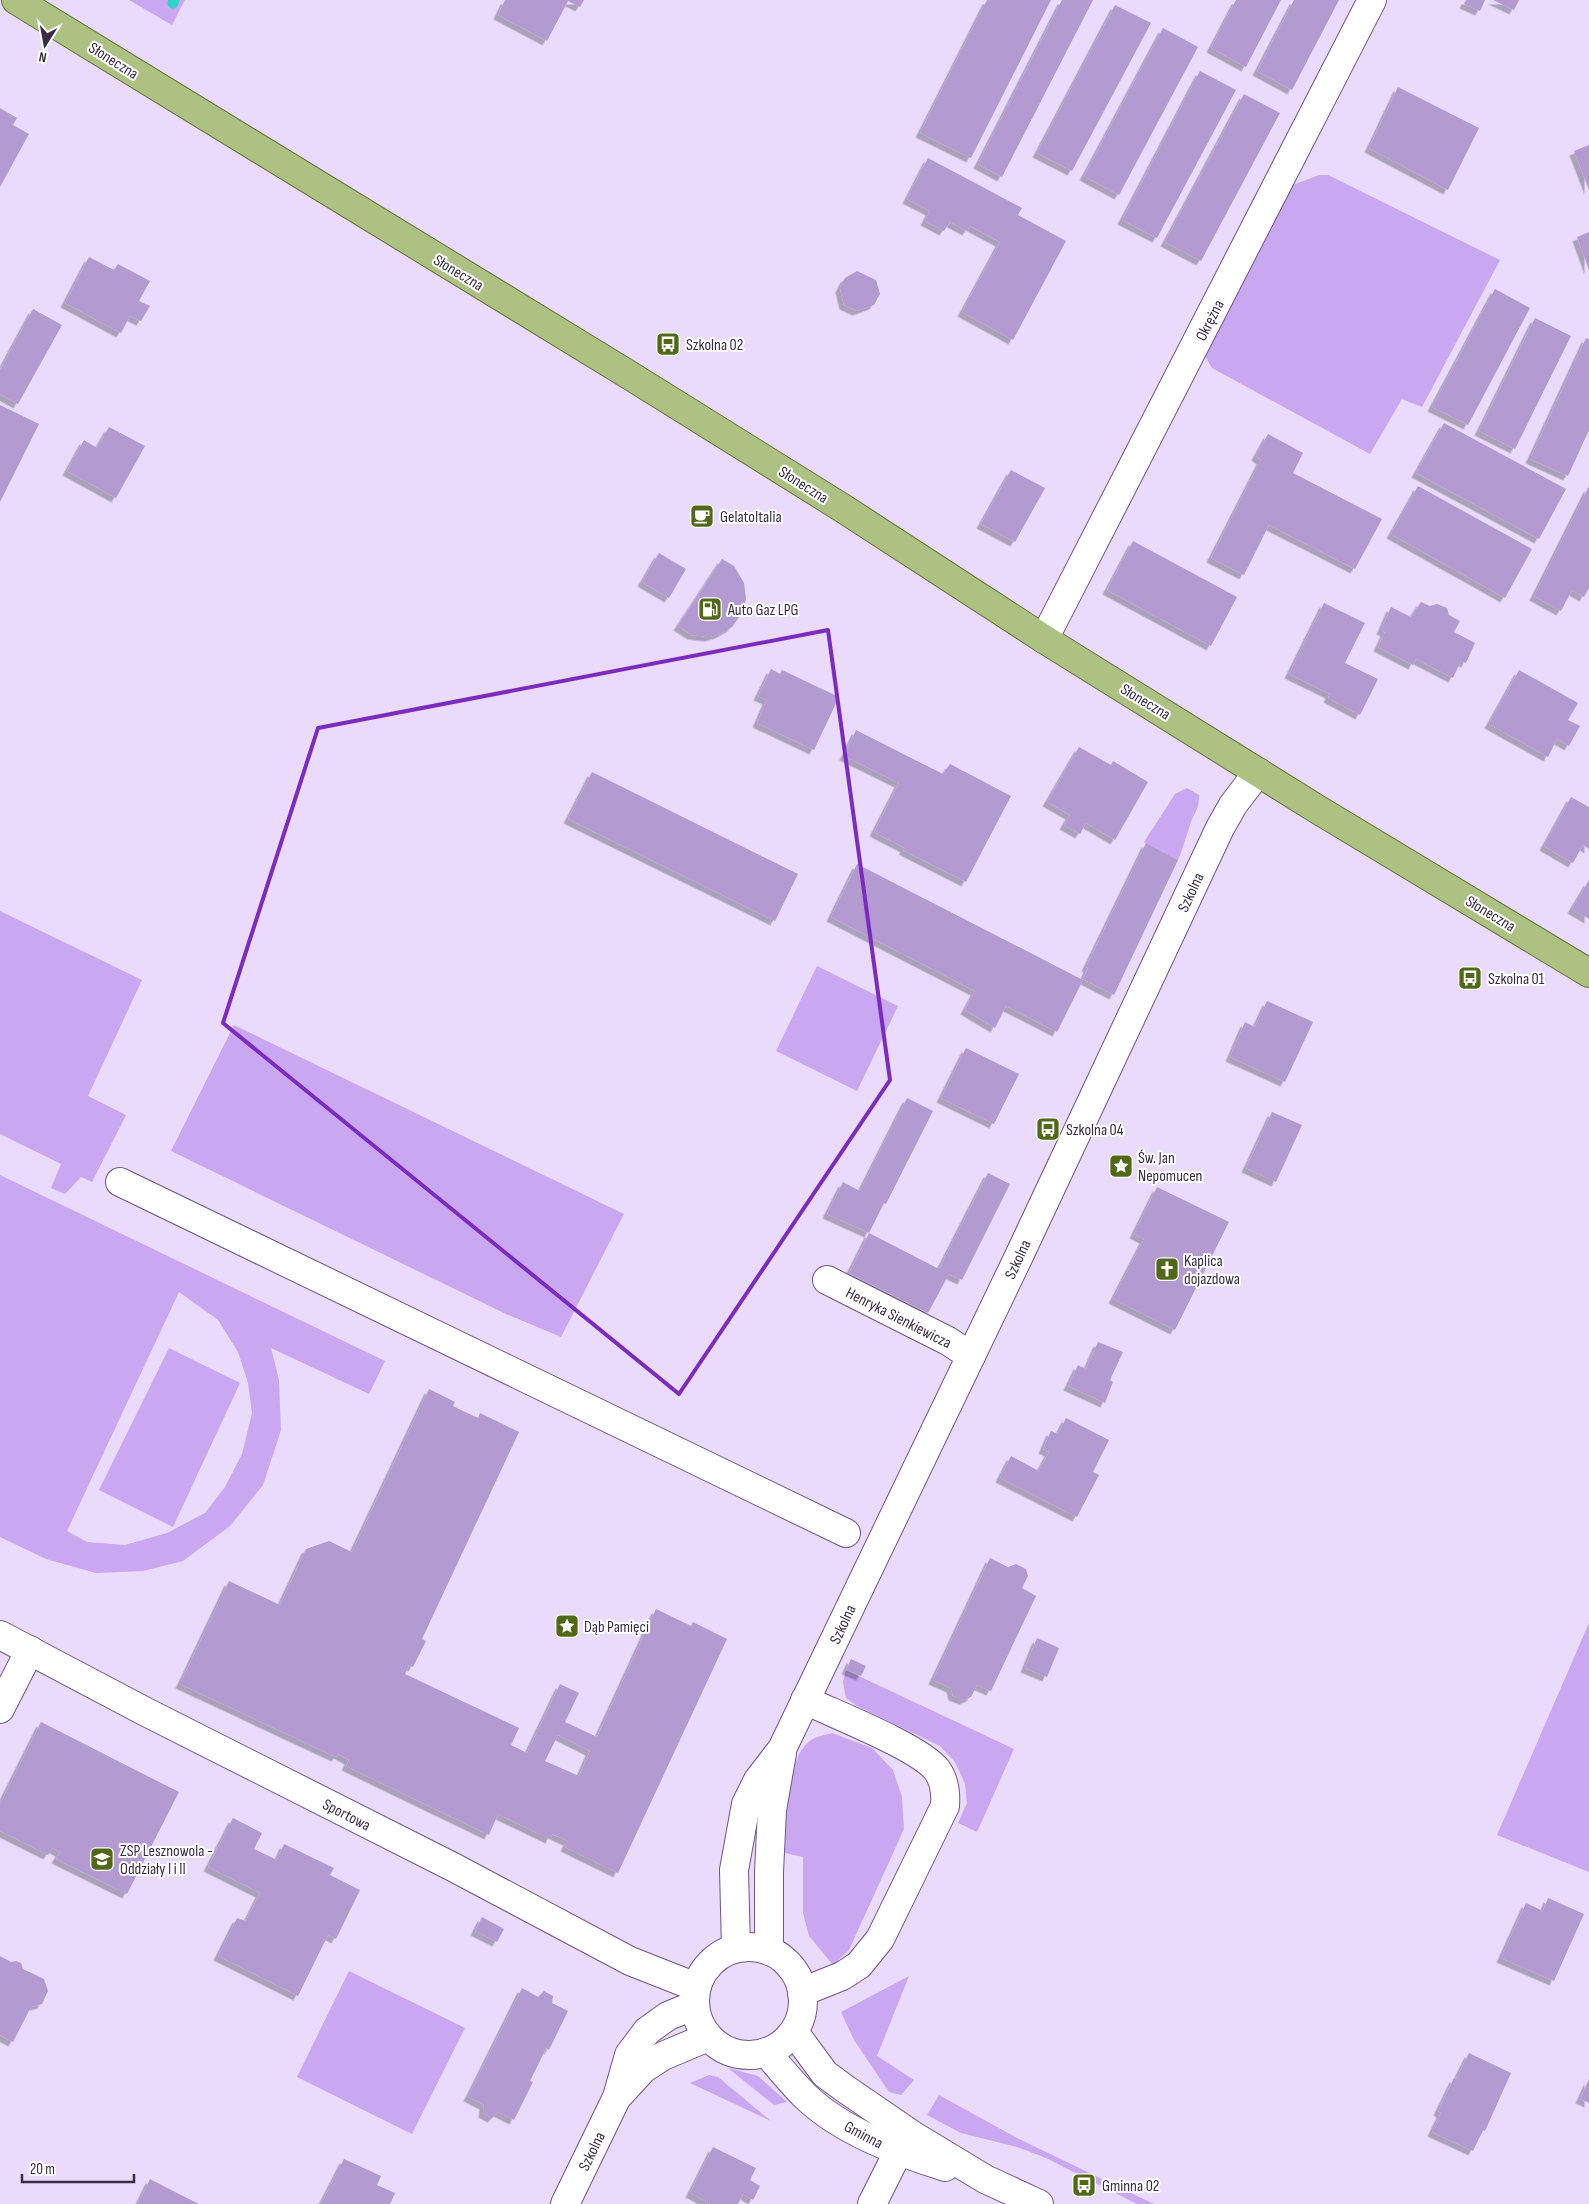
<svg xmlns="http://www.w3.org/2000/svg" width="1589" height="2204" font-family="'Sofia Sans Condensed',sans-serif">
<style>
.green{fill:#c9a7f1;fill-rule:evenodd}
.lines{fill:none;stroke-linecap:round;stroke-linejoin:round}
.stream{stroke:#2ed6c6;stroke-width:11}
.building{fill:#b39ad0;fill-rule:evenodd;filter:url(#shadow)}
.minor-casing{stroke:#6d5587;stroke-width:30}
.major-casing{stroke:#617337;stroke-width:30}
.minor{stroke:#fff;stroke-width:28}
.major{stroke:#adc183;stroke-width:28}
.marked{fill:none;stroke:#7b2cbf;stroke-width:4;stroke-linejoin:round}
.labels{text-anchor:middle;stroke-width:4;stroke-linejoin:round;paint-order:stroke}
.street-label{font-size:16px;fill:#382d44;stroke:#fff}
.poi-label{font-size:16px;fill:#382d44;stroke:#fff;text-anchor:start}
</style>
<defs>
<filter id="shadow"><feDropShadow dx="-4.5" dy="4.5" stdDeviation="0" flood-color="#0004"/></filter>
</defs>
<rect width="100%" height="100%" fill="#eadbfd"/>
<g class="green">
<path d="M 129,0 L 185,0 L 172,25 Z"/>
<path d="M 1319,175 L 1328,175 L 1500,260 L 1422,407 L 1402,399 L 1370,454 L 1212,368 L 1205,356 L 1293,185 Z"/>
<path d="M 1187,788 L 1199,795 C 1199,812 1194,811 1190,825 C 1186,837 1183,848 1178,860 L 1144,842 L 1175,794 Z"/>
<path d="M 0,911 L 142,980 L 88,1096 L 126,1115 L 92,1182 L 81,1177 L 65,1194 L 51,1188 L 61,1164 L 0,1134 Z"/>
<path d="M 817,966 L 898,1006 L 857,1091 L 776,1051 Z"/>
<path d="M 234,1025 L 624,1214 L 561,1337 L 506,1314 L 171,1151 Z"/>
<path d="M 0,1175 L 385,1361 L 369,1394 L 271,1348 L 279,1380 L 281,1430 L 263,1485 L 230,1526 L 183,1561 L 143,1571 L 96,1573 L 46,1559 L 0,1537 ZM 179,1292 L 218,1320 L 238,1352 L 248,1383 L 252,1413 L 242,1454 L 225,1487 L 205,1513 L 167,1533 L 125,1545 L 87,1542 L 67,1531 Z"/>
<path d="M 169,1348 L 240,1383 L 173,1527 L 99,1490 Z"/>
<path d="M 1589,1623 L 1589,1872 L 1497,1835 Z"/>
<path d="M 846,1670 L 1014,1749 L 977,1832 L 958,1823 L 967,1803 L 965,1784 L 955,1762 L 940,1746 L 857,1706 L 846,1698 L 843,1682 Z"/>
<path d="M 832,1733 L 872,1748 L 893,1770 L 902,1797 L 904,1829 L 849,1950 L 833,1965 L 809,1936 L 803,1913 L 803,1857 L 785,1853 C 787,1824 784,1755 813,1739 C 818,1736 826,1735 832,1733 Z"/>
<path d="M 349,1971 L 465,2028 L 412,2134 L 297,2077 Z"/>
<path d="M 909,1976 L 877,2056 L 914,2080 L 901,2095 L 889,2092 L 854,2040 L 841,2012 Z"/>
<path d="M 728,2068 L 758,2076 L 787,2102 L 774,2105 Z"/>
<path d="M 709,2075 L 718,2077 L 771,2121 L 690,2083 Z"/>
<path d="M 939,2095 L 1017,2138 L 1154,2204 L 1137,2204 L 1046,2158 L 1017,2147 L 961,2133 L 927,2115 Z"/>
</g>
<g class="lines">
<path class="stream" d="M 173,3 L 174,0"/>
</g>
<g class="building">
<path d="M 505,0 L 584,0 L 580,7 L 568,1 L 547,41 L 498,15 Z"/>
<path d="M 987,0 L 1051,0 L 971,158 L 920,133 Z"/>
<path d="M 1062,0 L 1093,0 L 1002,177 L 978,164 Z"/>
<path d="M 1236,0 L 1281,0 L 1246,67 L 1211,48 Z"/>
<path d="M 1294,0 L 1339,0 L 1292,90 L 1257,71 Z"/>
<path d="M 1466,0 L 1485,0 L 1480,11 L 1464,4 Z"/>
<path d="M 1493,0 L 1519,0 L 1514,10 Z"/>
<path d="M 1115,5 L 1151,23 L 1072,171 L 1037,153 Z"/>
<path d="M 1163,28 L 1198,47 L 1119,195 L 1084,176 Z"/>
<path d="M 1200,71 L 1236,90 L 1157,238 L 1122,220 Z"/>
<path d="M 1398,87 L 1479,128 L 1448,190 L 1369,148 Z"/>
<path d="M 1244,94 L 1280,113 L 1201,261 L 1165,242 Z"/>
<path d="M 0,108 L 17,118 L 13,125 L 29,134 L 0,187 Z"/>
<path d="M 1589,145 L 1589,190 L 1574,151 Z"/>
<path d="M 928,158 L 1022,208 L 1018,215 L 1066,241 L 1013,340 L 962,312 L 1000,242 L 970,226 L 967,231 L 950,222 L 944,231 L 925,221 L 930,211 L 907,199 Z"/>
<path d="M 1589,232 L 1589,270 L 1577,237 Z"/>
<path d="M 89,257 L 114,270 L 118,264 L 150,281 L 139,301 L 150,306 L 141,321 L 130,316 L 121,333 L 65,303 Z"/>
<path d="M 857,271 L 876,280 L 880,294 L 874,305 L 857,311 L 844,305 L 840,288 L 845,278 Z"/>
<path d="M 1495,289 L 1530,308 L 1468,425 L 1432,407 Z"/>
<path d="M 33,309 L 62,325 L 18,404 L 0,394 L 0,370 Z"/>
<path d="M 1535,318 L 1571,336 L 1515,449 L 1479,431 Z"/>
<path d="M 1586,338 L 1589,339 L 1589,430 L 1568,476 L 1530,459 Z"/>
<path d="M 0,405 L 39,424 L 0,502 Z"/>
<path d="M 1444,423 L 1566,489 L 1539,539 L 1416,473 Z"/>
<path d="M 109,427 L 145,446 L 116,498 L 67,471 L 84,440 L 97,448 Z"/>
<path d="M 1268,434 L 1303,453 L 1293,473 L 1382,519 L 1355,569 L 1269,525 L 1244,575 L 1211,558 L 1261,460 L 1256,456 Z"/>
<path d="M 1011,470 L 1045,488 L 1015,542 L 981,524 Z"/>
<path d="M 1418,486 L 1532,549 L 1505,598 L 1391,534 Z"/>
<path d="M 1589,486 L 1589,588 L 1584,597 L 1572,590 L 1561,611 L 1534,596 Z"/>
<path d="M 1133,541 L 1237,597 L 1211,646 L 1107,590 Z"/>
<path d="M 659,553 L 686,569 L 669,598 L 642,582 Z"/>
<path d="M 722,559 L 734,566 L 744,583 L 746,599 L 742,613 L 732,627 L 720,634 L 709,637 L 692,635 L 678,626 Z"/>
<path d="M 1421,602 L 1430,606 L 1437,604 L 1447,608 L 1449,615 L 1460,621 L 1454,632 L 1475,643 L 1466,663 L 1461,661 L 1453,678 L 1416,659 L 1413,665 L 1378,647 L 1385,632 L 1381,630 L 1391,607 L 1411,617 Z"/>
<path d="M 1324,603 L 1365,623 L 1345,663 L 1378,679 L 1360,715 L 1328,698 L 1330,694 L 1289,674 Z"/>
<path d="M 771,669 L 780,674 L 782,670 L 839,697 L 814,750 L 757,723 L 767,700 L 758,696 Z"/>
<path d="M 1519,670 L 1578,703 L 1568,720 L 1580,726 L 1569,746 L 1557,739 L 1548,757 L 1489,724 Z"/>
<path d="M 856,730 L 943,774 L 950,764 L 1011,796 L 966,882 L 903,850 L 905,848 L 874,832 L 899,783 L 844,756 Z"/>
<path d="M 1079,747 L 1111,765 L 1113,761 L 1148,782 L 1115,840 L 1086,823 L 1080,834 L 1064,825 L 1070,815 L 1047,802 Z"/>
<path d="M 592,772 L 798,874 L 775,921 L 568,819 Z"/>
<path d="M 1571,797 L 1589,807 L 1589,849 L 1583,845 L 1573,863 L 1544,846 Z"/>
<path d="M 1146,843 L 1178,860 L 1114,995 L 1083,979 L 1088,968 L 1086,967 Z"/>
<path d="M 857,864 L 1083,980 L 1057,1032 L 1006,1006 L 995,1028 L 965,1010 L 975,991 L 831,917 Z"/>
<path d="M 1589,880 L 1589,919 L 1572,909 Z"/>
<path d="M 1267,1001 L 1313,1022 L 1285,1082 L 1230,1057 L 1245,1022 L 1255,1027 Z"/>
<path d="M 966,1048 L 1019,1074 L 994,1124 L 941,1098 Z"/>
<path d="M 907,1098 L 933,1111 L 886,1204 L 884,1203 L 869,1233 L 827,1214 L 843,1182 L 860,1191 Z"/>
<path d="M 1272,1112 L 1302,1125 L 1276,1182 L 1246,1168 Z"/>
<path d="M 988,1173 L 1010,1184 L 962,1280 L 949,1274 L 928,1313 L 849,1273 L 869,1233 L 939,1269 Z"/>
<path d="M 1157,1187 L 1229,1222 L 1175,1330 L 1113,1299 L 1144,1239 L 1134,1234 Z"/>
<path d="M 1098,1342 L 1123,1352 L 1110,1380 L 1113,1382 L 1105,1403 L 1068,1386 L 1078,1365 L 1086,1369 Z"/>
<path d="M 429,1389 L 455,1402 L 453,1406 L 463,1411 L 478,1418 L 480,1413 L 519,1432 L 422,1639 L 426,1641 L 413,1667 L 409,1665 L 405,1674 L 519,1728 L 511,1745 L 527,1753 L 560,1684 L 579,1693 L 565,1722 L 597,1737 L 656,1609 L 691,1626 L 693,1622 L 727,1639 L 618,1873 L 565,1847 L 568,1841 L 552,1834 L 550,1839 L 498,1814 L 489,1835 L 346,1766 L 349,1760 L 338,1754 L 336,1757 L 180,1684 L 229,1581 L 280,1605 L 306,1549 L 329,1541 L 352,1552 ZM 558,1735 L 590,1751 L 579,1776 L 545,1761 Z"/>
<path d="M 1066,1418 L 1109,1440 L 1093,1472 L 1099,1475 L 1077,1517 L 1000,1478 L 1011,1456 L 1039,1471 L 1049,1452 L 1043,1449 L 1051,1431 L 1058,1434 Z"/>
<path d="M 990,1558 L 1008,1567 L 1016,1564 L 1026,1569 L 1028,1576 L 1022,1588 L 1036,1596 L 991,1691 L 977,1685 L 971,1697 L 964,1700 L 953,1696 L 951,1688 L 933,1680 Z"/>
<path d="M 1037,1638 L 1059,1648 L 1047,1677 L 1025,1668 Z"/>
<path d="M 851,1659 L 866,1666 L 861,1676 L 846,1670 Z"/>
<path d="M 41,1722 L 179,1792 L 127,1894 L 56,1859 L 60,1852 L 52,1848 L 48,1855 L 0,1831 L 0,1804 Z"/>
<path d="M 233,1818 L 262,1833 L 254,1849 L 277,1860 L 284,1844 L 334,1868 L 330,1875 L 360,1890 L 336,1939 L 328,1935 L 298,1996 L 218,1956 L 237,1918 L 246,1921 L 260,1893 L 208,1867 Z"/>
<path d="M 1548,1898 L 1584,1914 L 1554,1981 L 1501,1958 L 1526,1903 L 1543,1911 Z"/>
<path d="M 482,1917 L 504,1929 L 497,1942 L 475,1931 Z"/>
<path d="M 0,1956 L 11,1962 L 16,1961 L 21,1963 L 23,1969 L 44,1979 L 48,1991 L 42,2004 L 31,2007 L 13,2042 L 0,2035 Z"/>
<path d="M 522,1988 L 538,1997 L 544,1991 L 553,1996 L 552,2003 L 568,2011 L 549,2050 L 546,2048 L 539,2063 L 530,2081 L 533,2082 L 514,2120 L 498,2112 L 492,2118 L 483,2113 L 484,2105 L 468,2097 Z"/>
<path d="M 1469,2053 L 1511,2073 L 1485,2131 L 1483,2130 L 1473,2151 L 1432,2132 L 1441,2113 L 1438,2111 L 1454,2078 L 1456,2079 Z"/>
<path d="M 1589,2079 L 1589,2103 L 1580,2099 Z"/>
<path d="M 713,2147 L 756,2168 L 750,2180 L 760,2186 L 753,2200 L 743,2194 L 738,2204 L 711,2204 L 690,2193 Z"/>
<path d="M 344,2159 L 381,2176 L 377,2185 L 395,2193 L 390,2204 L 321,2204 Z"/>
<path d="M 150,2179 L 183,2196 L 199,2204 L 138,2204 Z"/>
</g>
<g class="lines">
<g class="minor-casing">
<g id="minor">
<path d="M 1044,639 L 1372,0"/>
<path d="M 120,1182 L 846,1533"/>
<path d="M 827,1280 L 948,1341 L 971,1356"/>
<path d="M 0,1635 L 146,1712 L 453,1867 L 630,1961 L 696,1987"/>
<path d="M 0,1709 L 30,1650"/>
<circle cx="749" cy="2001" r="54"/>
<path d="M 736,1948 L 734,1870 L 746,1804 L 758,1780 L 782,1749 L 1019,1256 L 1220,828 L 1233,805 L 1258,772"/>
<path d="M 769,1951 L 769,1872 L 772,1810 L 782,1753"/>
<path d="M 802,1992 L 842,1976 L 859,1965 L 880,1939 L 945,1806 C 946,1793 945,1781 937,1770 C 919,1747 834,1714 805,1700"/>
<path d="M 794,2032 L 825,2074 L 844,2088 L 914,2136 L 985,2179 L 1039,2204"/>
<path d="M 766,2052 C 779,2067 791,2082 805,2096 C 841,2131 898,2152 945,2167"/>
<path d="M 620,2094 L 643,2069 L 663,2056 L 708,2037"/>
<path d="M 565,2204 L 617,2097 L 629,2055 L 647,2031 L 668,2016 L 695,2005"/>
<path d="M 872,2204 L 898,2152"/>
</g>
</g>
<g class="major-casing">
<path id="major" d="M 16,0 L 634,378 L 844,509 L 1044,639 L 1317,809 L 1589,973"/>
</g>
<use href="#minor" class="minor"/>
<use href="#major" class="major"/>
</g>
<path class="marked" d="M 828,630 L 890,1080 L 679,1394 L 223,1023 L 318,728 Z"/>
<defs>
<g id="bus-square" transform="scale(1.25)"><rect x="-9" y="-9" width="18" height="18" rx="4" fill="#506818" stroke="#fff"/><path d="M-5-6H5V4H4V6H2V4H-2V6H-4V4H-5ZM-3.5-4V0h7V-4ZM-3.5 1.2v1.5H-2V1.2ZM2 1.2v1.5H3.5V1.2Z" fill="#fff"/></g>
<g id="cafe-square" transform="scale(1.25)"><rect x="-9" y="-9" width="18" height="18" rx="4" fill="#506818" stroke="#fff"/><path d="M-5.5-4.5H6V0H3Q3 3.5 0 3.5H-2.5Q-5.5 3.5-5.5 0ZM3-3.2v2h1.7v-2ZM-6 4.5H4V6H-6Z" fill="#fff"/></g>
<g id="fuel-square" transform="scale(1.25)"><rect x="-9" y="-9" width="18" height="18" rx="4" fill="#506818" stroke="#fff"/><path d="M-5.5-6h7V0h2V4h1.3V-2.5L3-4.5l.8-.8L6-3V5H2.5V1h-1V6h-7ZM-4.2-4.7v3.2H.2V-4.7Z" fill="#fff"/></g>
<g id="sight-square" transform="scale(1.25)"><rect x="-9" y="-9" width="18" height="18" rx="4" fill="#506818" stroke="#fff"/><path d="M0-6L1.8-2.2L6-1.7L2.9 1.2L3.7 5.4L0 3.3L-3.7 5.4L-2.9 1.2L-6-1.7L-1.8-2.2Z" fill="#fff"/></g>
<g id="church-square" transform="scale(1.25)"><rect x="-9" y="-9" width="18" height="18" rx="4" fill="#506818" stroke="#fff"/><path d="M-1.2-6h2.4v3.5h3.3v2.4h-3.3V6h-2.4V-.1h-3.3v-2.4h3.3Z" fill="#fff"/></g>
<g id="school-square" transform="scale(1.25)"><rect x="-9" y="-9" width="18" height="18" rx="4" fill="#506818" stroke="#fff"/><path d="M0-5L7-2L0 1L-7-2ZM-4 1L0 2.5L4 1V4Q0 6-4 4Z" fill="#fff"/></g>
</defs>
<g fill-rule="evenodd">
<use href="#bus-square" x="668" y="344"/>
<use href="#cafe-square" x="702" y="516"/>
<use href="#fuel-square" x="710" y="609"/>
<use href="#bus-square" x="1470" y="978"/>
<use href="#bus-square" x="1048" y="1129"/>
<use href="#sight-square" x="1121" y="1166"/>
<use href="#church-square" x="1167" y="1269"/>
<use href="#sight-square" x="567" y="1626"/>
<use href="#school-square" x="102" y="1859"/>
<use href="#bus-square" x="1084" y="2185"/>
</g>
<g class="labels">
<g class="street-label">
<text transform="translate(114 60) rotate(32)" y="6">Słoneczna</text>
<text transform="translate(459 272) rotate(31)" y="6">Słoneczna</text>
<text transform="translate(1209 320) rotate(-63)" y="6">Okrężna</text>
<text transform="translate(804 484) rotate(32)" y="6">Słoneczna</text>
<text transform="translate(1146 701) rotate(31)" y="6">Słoneczna</text>
<text transform="translate(1190 892) rotate(-65)" y="6">Szkolna</text>
<text transform="translate(1491 913) rotate(31)" y="6">Słoneczna</text>
<text transform="translate(1017 1259) rotate(-65)" y="6">Szkolna</text>
<text transform="translate(899 1317) rotate(27)" y="6">Henryka Sienkiewicza</text>
<text transform="translate(842 1624) rotate(-65)" y="6">Szkolna</text>
<text transform="translate(347 1814) rotate(27)" y="6">Sportowa</text>
<text transform="translate(864 2134) rotate(28)" y="6">Gminna</text>
<text transform="translate(591 2151) rotate(-64)" y="6">Szkolna</text>
</g>
<g class="poi-label">
<text x="686" y="350">Szkolna 02</text>
<text x="720" y="522">GelatoItalia</text>
<text x="728" y="615">Auto Gaz LPG</text>
<text x="1488" y="984">Szkolna 01</text>
<text x="1066" y="1135">Szkolna 04</text>
<text x="1138" y="1163">Św. Jan<tspan x="1138" dy="18">Nepomucen</tspan></text>
<text x="1184" y="1266">Kaplica<tspan x="1184" dy="18">dojazdowa</tspan></text>
<text x="584" y="1632">Dąb Pamięci</text>
<text x="120" y="1856">ZSP Lesznowola -<tspan x="120" dy="18">Oddziały I i II</tspan></text>
<text x="1102" y="2191">Gminna 02</text>
</g>
</g>
<g transform="translate(45 45) rotate(191)" stroke="#ffffff" stroke-width="4" paint-order="stroke">
<path d="M0-4L9 19L0 12L-9 19Z" fill="#382d44"/>
<text y="-8" font-size="14" font-weight="bold" text-anchor="middle" fill="#382d44">N</text>
</g>
<path d="M22 2174v8h112v-8" fill="none" stroke="#382d44" stroke-width="2.5"/>
<text x="30" y="2174" font-size="15" fill="#382d44" stroke="#ffffff" stroke-width="4" paint-order="stroke">20 m</text>
</svg>
